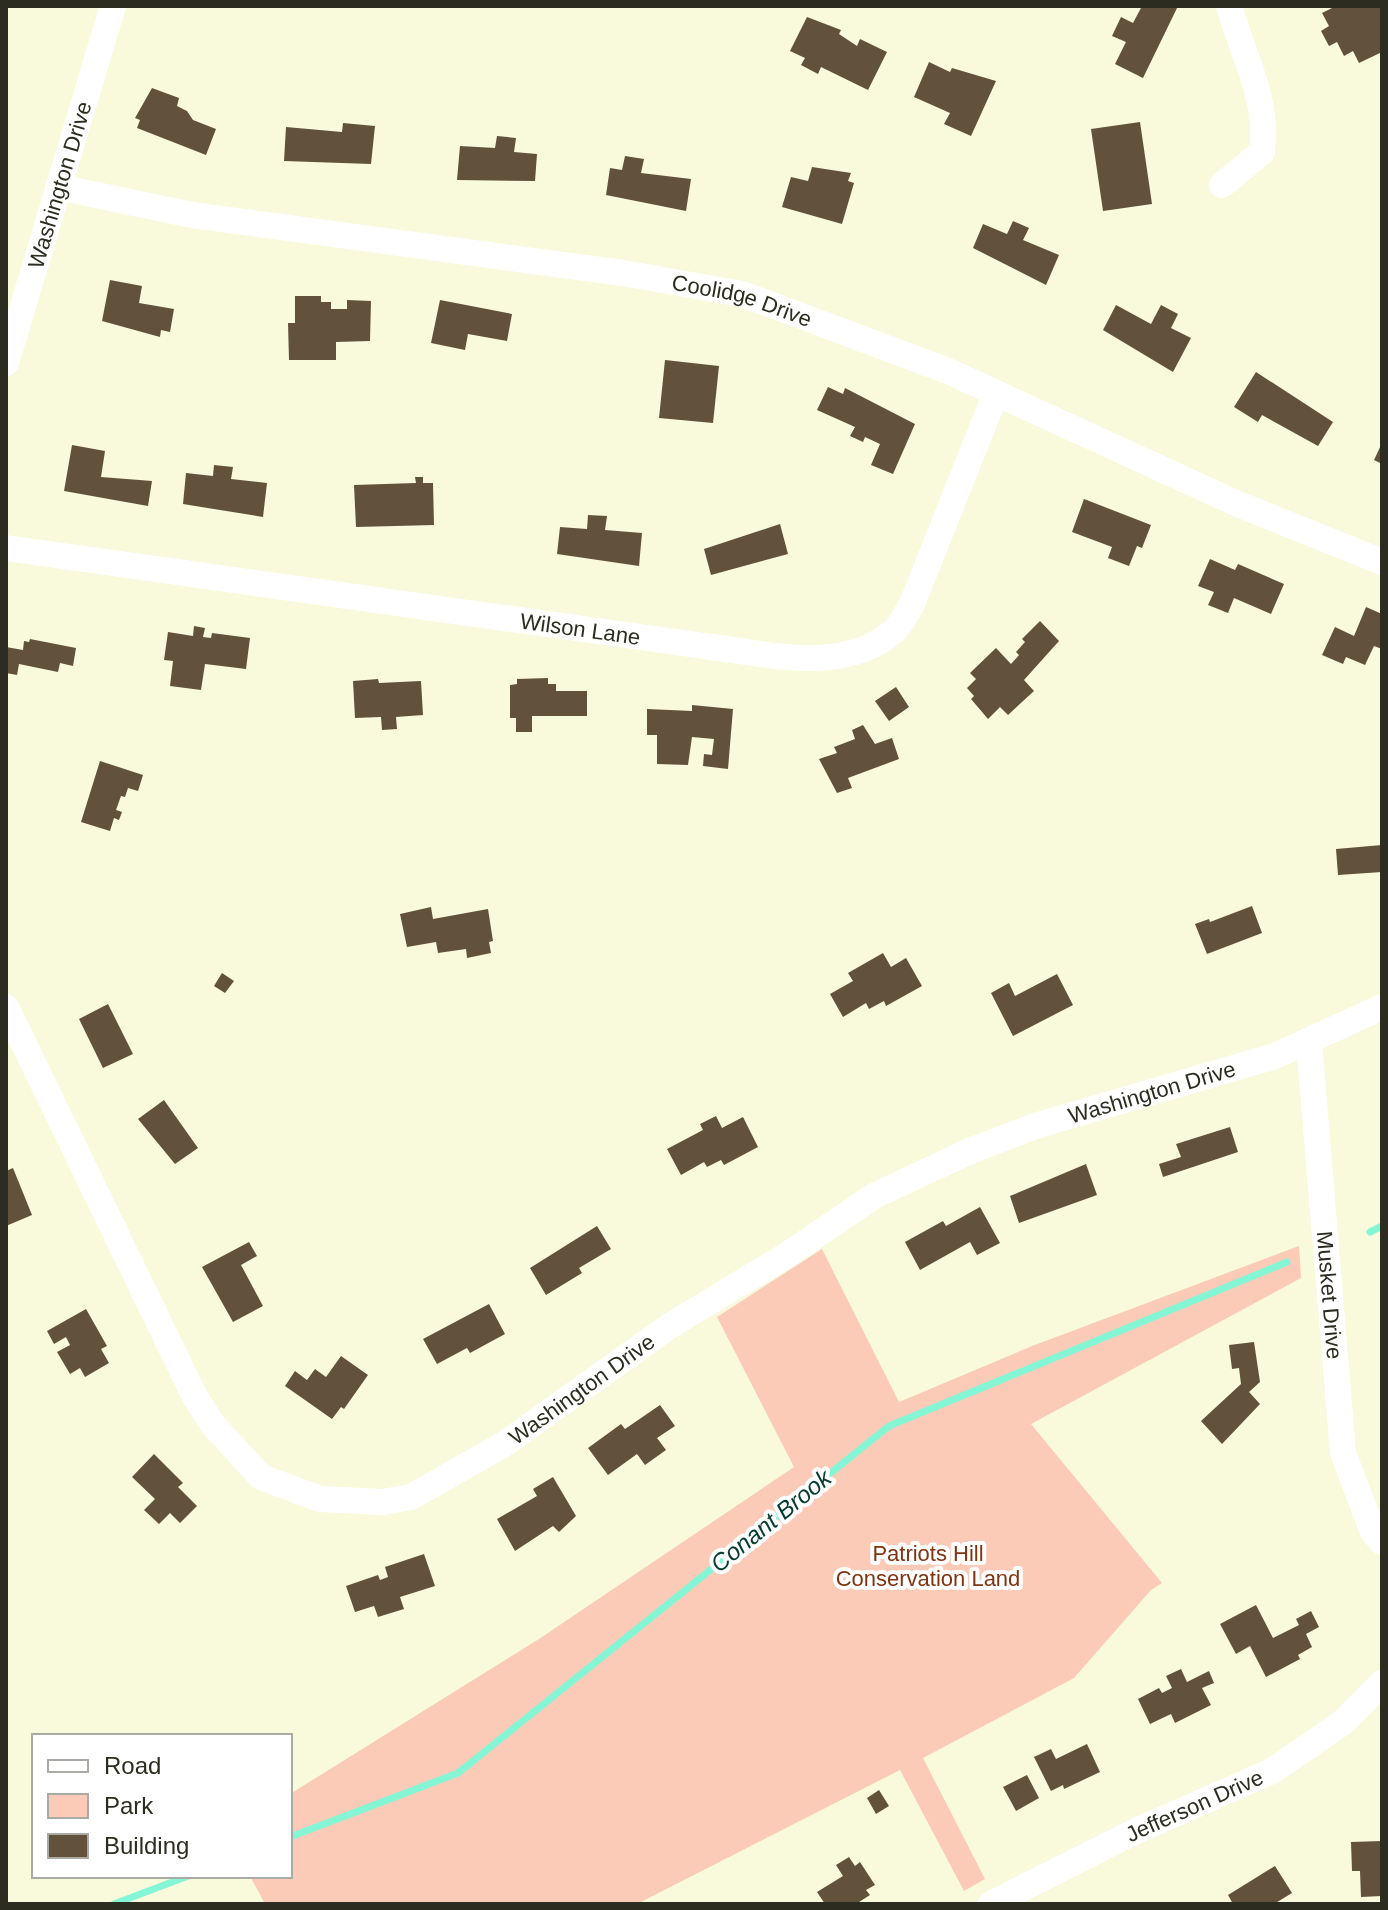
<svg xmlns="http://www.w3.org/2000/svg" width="1388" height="1910" font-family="Helvetica,sans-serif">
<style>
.green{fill:#fbcbb8}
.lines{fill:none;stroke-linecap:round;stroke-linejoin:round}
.stream{stroke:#85f6d5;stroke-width:7}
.building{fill:#62523c}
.minor{stroke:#fff;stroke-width:26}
.labels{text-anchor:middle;stroke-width:8;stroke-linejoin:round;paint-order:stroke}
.street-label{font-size:22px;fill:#2c2c20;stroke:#fff}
.park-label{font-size:22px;fill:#81350f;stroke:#fff}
.water-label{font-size:24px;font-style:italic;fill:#053c2f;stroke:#fff}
</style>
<rect width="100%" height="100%" fill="#f9fadb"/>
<path class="green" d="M 1299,1246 L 1301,1278 L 1031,1424 L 1162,1583 L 1151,1590 L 1074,1678 L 923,1758 L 985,1879 L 964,1891 L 900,1770 L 637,1904 L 265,1904 L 250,1876 L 290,1876 L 290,1794 L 539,1639 L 794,1467 L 717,1317 L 822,1249 L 899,1402 L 1032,1346 Z"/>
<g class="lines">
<g class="stream">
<path d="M 1370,1232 L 1382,1226"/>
<path d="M 290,1837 L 458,1773 L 889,1426 L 1287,1262"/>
<path d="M 114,1904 L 188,1876"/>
</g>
</g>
<g class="building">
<path d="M 1142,6 L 1178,6 L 1143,78 L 1115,64 L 1126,42 L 1112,36 L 1121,17 L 1133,23 Z"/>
<path d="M 1336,6 L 1380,6 L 1382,52 L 1359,63 L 1353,51 L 1344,56 L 1337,42 L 1329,46 L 1321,31 L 1329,26 L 1322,13 Z"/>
<path d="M 807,17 L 841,30 L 839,34 L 857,46 L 860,39 L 887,52 L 868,90 L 821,67 L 818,74 L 801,65 L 805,58 L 790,51 Z"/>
<path d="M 929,62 L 950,72 L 952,68 L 996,81 L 971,136 L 944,124 L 950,113 L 914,97 Z"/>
<path d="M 152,88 L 179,98 L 177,106 L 187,111 L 193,120 L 216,129 L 206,155 L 137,128 L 140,120 L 135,118 Z"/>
<path d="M 1140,122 L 1152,204 L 1103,211 L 1091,129 Z"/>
<path d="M 343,123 L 375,126 L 371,164 L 284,161 L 286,127 L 342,132 Z"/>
<path d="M 497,136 L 516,138 L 514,152 L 537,154 L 535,181 L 457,180 L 460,146 L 495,148 Z"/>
<path d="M 625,156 L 644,159 L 641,173 L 691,179 L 686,211 L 606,195 L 610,168 L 622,170 Z"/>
<path d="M 812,167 L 851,173 L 848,181 L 854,183 L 842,224 L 782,207 L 791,177 L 808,181 Z"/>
<path d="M 1013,221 L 1029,228 L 1023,240 L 1059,255 L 1046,285 L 973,248 L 983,224 L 1007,234 Z"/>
<path d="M 110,280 L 142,286 L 139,303 L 174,309 L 170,332 L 161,330 L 160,337 L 102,321 Z"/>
<path d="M 295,296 L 321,296 L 321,302 L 331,302 L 331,309 L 347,309 L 347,300 L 371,301 L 370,341 L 336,342 L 336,360 L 289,360 L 288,323 L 295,323 Z"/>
<path d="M 440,300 L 512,314 L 507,341 L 468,334 L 465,350 L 431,343 Z"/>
<path d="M 1116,305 L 1151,324 L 1161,305 L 1178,314 L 1171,328 L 1191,338 L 1173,372 L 1103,330 Z"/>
<path d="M 665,360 L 719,366 L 713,423 L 659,418 Z"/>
<path d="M 1256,372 L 1333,422 L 1318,446 L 1262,415 L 1258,422 L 1234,407 Z"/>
<path d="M 828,387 L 843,394 L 845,388 L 915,424 L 893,474 L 871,465 L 880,444 L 865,437 L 863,442 L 850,436 L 855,427 L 817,410 Z"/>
<path d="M 1382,443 L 1382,464 L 1374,460 Z"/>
<path d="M 72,445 L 105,451 L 101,477 L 152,481 L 148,506 L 64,491 Z"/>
<path d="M 214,465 L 233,467 L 231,479 L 267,483 L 263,517 L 183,504 L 186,473 L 213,476 Z"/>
<path d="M 415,477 L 423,477 L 423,483 L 433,483 L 434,525 L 356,527 L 354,485 L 416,483 Z"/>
<path d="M 1084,499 L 1151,525 L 1142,548 L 1137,546 L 1129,566 L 1108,558 L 1112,547 L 1072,532 Z"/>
<path d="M 588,515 L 607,516 L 605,530 L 642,533 L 639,566 L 557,554 L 560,527 L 587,529 Z"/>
<path d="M 780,524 L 788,554 L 711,575 L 704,549 Z"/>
<path d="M 1210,559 L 1235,570 L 1238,564 L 1284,584 L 1271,614 L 1234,598 L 1228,613 L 1208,605 L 1214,592 L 1198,586 Z"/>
<path d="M 1366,607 L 1382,614 L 1382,649 L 1374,646 L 1365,665 L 1346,657 L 1343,664 L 1322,655 L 1335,627 L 1354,636 Z"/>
<path d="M 1040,621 L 1059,641 L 1024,680 L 1034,691 L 1008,715 L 1000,707 L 988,719 L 971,699 L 974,696 L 967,688 L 976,679 L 970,673 L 996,648 L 1011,664 L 1019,655 L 1016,652 L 1025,642 L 1022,639 Z"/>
<path d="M 194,626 L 205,628 L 203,637 L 211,638 L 212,633 L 250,638 L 246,669 L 205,664 L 201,690 L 170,686 L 173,661 L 164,660 L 168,632 L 193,636 Z"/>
<path d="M 30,639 L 76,648 L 73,666 L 60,663 L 58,672 L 19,664 L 17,675 L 6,673 L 6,647 L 23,650 L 24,641 L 29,642 Z"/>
<path d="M 548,678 L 548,684 L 556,684 L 556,691 L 587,691 L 587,716 L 532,716 L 532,732 L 516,732 L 516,718 L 510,718 L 510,685 L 517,684 L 517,679 Z"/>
<path d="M 378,679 L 379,683 L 421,681 L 423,715 L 396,717 L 397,729 L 382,730 L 381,717 L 355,718 L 353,681 Z"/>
<path d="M 896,687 L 909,707 L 889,721 L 875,701 Z"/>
<path d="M 692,705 L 733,709 L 728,769 L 703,766 L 704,754 L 712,755 L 714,739 L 692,737 L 688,765 L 657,764 L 657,735 L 647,735 L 647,709 L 692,711 Z"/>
<path d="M 863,725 L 875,744 L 892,738 L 899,759 L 848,778 L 852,788 L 837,793 L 819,759 L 837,753 L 834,747 L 855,739 L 852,730 Z"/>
<path d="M 100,761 L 143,775 L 138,791 L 128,788 L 125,797 L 121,796 L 116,810 L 122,812 L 119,820 L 114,818 L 110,831 L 81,822 Z"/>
<path d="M 1382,845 L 1382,872 L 1338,875 L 1336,849 Z"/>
<path d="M 1252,906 L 1262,933 L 1207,954 L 1195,924 L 1209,919 L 1210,922 Z"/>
<path d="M 431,907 L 433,919 L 488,909 L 493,941 L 489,942 L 491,953 L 467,958 L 466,949 L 438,953 L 436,942 L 407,947 L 400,914 Z"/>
<path d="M 883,953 L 891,967 L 906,958 L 922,986 L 886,1006 L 884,1001 L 869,1009 L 866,1003 L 843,1017 L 830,994 L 853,981 L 848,973 Z"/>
<path d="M 222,973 L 234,981 L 225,993 L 214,986 Z"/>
<path d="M 1057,974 L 1073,1005 L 1013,1036 L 991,993 L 1009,983 L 1015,996 Z"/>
<path d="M 108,1004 L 133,1054 L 103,1068 L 79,1019 Z"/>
<path d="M 164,1100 L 198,1148 L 175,1164 L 138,1119 Z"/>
<path d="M 716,1116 L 722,1128 L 743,1117 L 758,1147 L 724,1165 L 721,1160 L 707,1167 L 704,1162 L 681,1175 L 667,1149 L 703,1130 L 700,1124 Z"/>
<path d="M 1230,1127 L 1238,1152 L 1163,1177 L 1159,1164 L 1181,1157 L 1176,1144 Z"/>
<path d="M 1086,1164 L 1097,1195 L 1019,1223 L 1010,1196 Z"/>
<path d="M 13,1168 L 32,1215 L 6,1226 L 6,1171 Z"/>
<path d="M 980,1207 L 1000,1243 L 977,1255 L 970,1242 L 920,1270 L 905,1242 L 943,1221 L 946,1226 Z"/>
<path d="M 597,1226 L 611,1249 L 579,1268 L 582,1273 L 546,1295 L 530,1268 Z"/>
<path d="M 249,1242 L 257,1256 L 241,1265 L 263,1306 L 233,1322 L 202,1267 Z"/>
<path d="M 489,1304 L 505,1334 L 470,1353 L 467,1348 L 437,1364 L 423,1339 Z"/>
<path d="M 86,1309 L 107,1346 L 101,1349 L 109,1363 L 85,1377 L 80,1368 L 70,1374 L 57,1352 L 70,1345 L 66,1337 L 54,1344 L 47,1331 Z"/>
<path d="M 1254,1342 L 1260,1382 L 1249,1392 L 1260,1404 L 1222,1444 L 1201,1421 L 1241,1384 L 1239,1368 L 1232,1369 L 1229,1345 Z"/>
<path d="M 341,1356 L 368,1375 L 344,1409 L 341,1407 L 332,1419 L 285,1386 L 295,1371 L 307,1380 L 315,1369 L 326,1377 Z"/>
<path d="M 660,1405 L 675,1426 L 657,1438 L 666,1450 L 645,1465 L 637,1454 L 608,1475 L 588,1448 L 621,1424 L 625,1429 Z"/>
<path d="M 154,1454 L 183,1483 L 178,1487 L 197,1506 L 180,1523 L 170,1513 L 159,1524 L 144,1510 L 155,1499 L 132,1477 Z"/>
<path d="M 553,1477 L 576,1516 L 559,1532 L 553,1526 L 515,1551 L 497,1519 L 537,1496 L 533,1489 Z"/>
<path d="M 424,1554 L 435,1586 L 400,1597 L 404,1609 L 378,1617 L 374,1606 L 355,1612 L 346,1586 L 378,1575 L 380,1580 L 388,1577 L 385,1567 Z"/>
<path d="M 1256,1605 L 1273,1638 L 1299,1625 L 1296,1619 L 1311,1611 L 1319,1627 L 1306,1634 L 1312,1647 L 1298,1655 L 1300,1659 L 1266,1677 L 1250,1646 L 1236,1654 L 1220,1624 Z"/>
<path d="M 1181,1669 L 1187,1682 L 1209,1671 L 1214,1683 L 1202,1688 L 1211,1705 L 1175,1723 L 1171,1714 L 1150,1724 L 1138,1699 L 1159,1688 L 1162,1693 L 1172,1688 L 1166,1676 Z"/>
<path d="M 1087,1744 L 1100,1772 L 1064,1789 L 1063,1785 L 1051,1791 L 1034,1757 L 1051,1749 L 1056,1759 Z"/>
<path d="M 1027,1775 L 1039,1798 L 1016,1811 L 1003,1787 Z"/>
<path d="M 879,1790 L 889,1806 L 876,1814 L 867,1798 Z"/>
<path d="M 1382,1841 L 1382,1896 L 1361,1897 L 1360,1871 L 1352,1871 L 1351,1842 Z"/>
<path d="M 849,1857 L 855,1866 L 860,1862 L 875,1885 L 866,1890 L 870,1895 L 856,1904 L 825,1904 L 817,1892 L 843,1876 L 836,1865 Z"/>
<path d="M 1275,1866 L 1292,1893 L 1274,1904 L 1233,1904 L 1228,1895 Z"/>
</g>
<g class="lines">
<g class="minor">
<path d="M 1222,185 L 1262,152 C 1269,99 1243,56 1229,6"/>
<path id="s1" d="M 58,187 L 192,215 L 623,273 L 742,294 L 948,371 L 1238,504 L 1382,562"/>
<path id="s2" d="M 6,363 L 113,6"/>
<path id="s3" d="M 6,548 L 704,646 C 764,653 845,676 895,630 C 902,623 907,612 912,604 L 996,393"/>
<path id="s4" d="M 6,1007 L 195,1397 L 213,1425 L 261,1477 L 320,1499 L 383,1502 L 411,1497 L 506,1443 L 668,1327 L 787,1255 L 874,1196 L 970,1151 L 1035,1126 L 1275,1056 L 1382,1007"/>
<path id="s5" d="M 1309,1042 L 1343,1453 L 1373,1532 L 1382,1542"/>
<path id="s6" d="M 991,1904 L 1134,1832 L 1272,1771 L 1342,1723 L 1382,1683"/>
</g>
</g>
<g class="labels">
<g class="street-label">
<text dy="8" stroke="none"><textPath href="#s2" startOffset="186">Washington Drive</textPath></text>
<text dy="8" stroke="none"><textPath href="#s1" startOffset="694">Coolidge Drive</textPath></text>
<text dy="8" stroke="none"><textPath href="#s3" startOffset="580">Wilson Lane</textPath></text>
<text dy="8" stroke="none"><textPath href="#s4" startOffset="1542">Washington Drive</textPath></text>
<text dy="8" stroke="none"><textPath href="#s5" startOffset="254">Musket Drive</textPath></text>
<text dy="8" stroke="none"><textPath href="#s4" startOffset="894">Washington Drive</textPath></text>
<text dy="8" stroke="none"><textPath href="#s6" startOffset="226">Jefferson Drive</textPath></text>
</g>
<g class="park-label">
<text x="928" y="1561">Patriots Hill<tspan x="928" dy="25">Conservation Land</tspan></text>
</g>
<g class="water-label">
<text transform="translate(771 1521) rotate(-39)" y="8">Conant Brook</text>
</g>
</g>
<rect width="1388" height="1910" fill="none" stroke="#2c2c20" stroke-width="16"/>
<rect x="32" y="1734" width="260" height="144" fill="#ffffff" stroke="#ababa6" stroke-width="2"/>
<rect x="48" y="1760" width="40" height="12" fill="#ffffff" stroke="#ababa6" stroke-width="2"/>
<text x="104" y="1774" font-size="24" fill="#2c2c20">Road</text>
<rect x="48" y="1794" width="40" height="24" fill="#fbcbb8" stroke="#ababa6" stroke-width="2"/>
<text x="104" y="1814" font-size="24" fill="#2c2c20">Park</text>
<rect x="48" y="1834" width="40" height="24" fill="#62523c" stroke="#ababa6" stroke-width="2"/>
<text x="104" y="1854" font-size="24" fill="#2c2c20">Building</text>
</svg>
